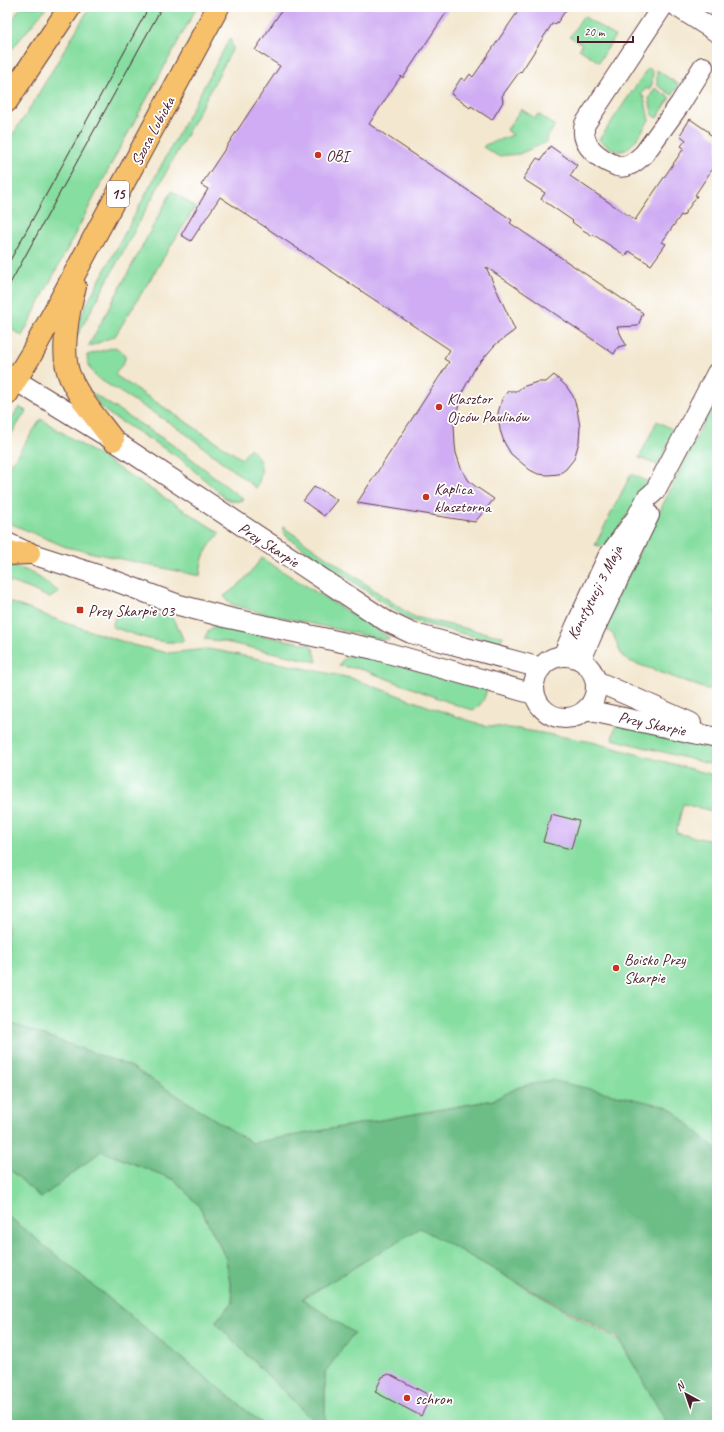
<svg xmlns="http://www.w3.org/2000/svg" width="724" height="1432" font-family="Caveat,sans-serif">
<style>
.green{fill:#87dea1;stroke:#687e66}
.forest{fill:#6dbd87;stroke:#5c6e59}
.building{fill:#cfacf3}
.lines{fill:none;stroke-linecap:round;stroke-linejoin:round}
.minor-casing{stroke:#633d44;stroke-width:22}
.major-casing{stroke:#633d44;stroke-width:24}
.minor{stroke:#fff;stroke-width:20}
.major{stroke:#f6c16b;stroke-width:22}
.tram{stroke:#4a1f2b;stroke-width:1}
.poi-dot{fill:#c8321e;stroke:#fff;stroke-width:1.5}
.labels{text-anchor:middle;stroke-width:3.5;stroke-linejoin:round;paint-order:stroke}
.shield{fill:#fff;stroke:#80626b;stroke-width:1}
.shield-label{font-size:15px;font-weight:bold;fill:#4a1f2b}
.street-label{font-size:16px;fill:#4a1f2b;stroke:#fff}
.poi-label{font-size:16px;fill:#4a1f2b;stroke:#fff;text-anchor:start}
</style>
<rect width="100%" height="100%" fill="#fff"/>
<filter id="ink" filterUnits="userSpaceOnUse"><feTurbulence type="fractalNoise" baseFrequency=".025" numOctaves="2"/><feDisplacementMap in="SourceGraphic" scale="8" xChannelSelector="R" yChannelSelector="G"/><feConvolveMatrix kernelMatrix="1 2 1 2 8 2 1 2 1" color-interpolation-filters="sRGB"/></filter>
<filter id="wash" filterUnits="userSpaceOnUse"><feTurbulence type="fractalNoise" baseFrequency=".012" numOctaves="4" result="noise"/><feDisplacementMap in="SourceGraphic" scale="16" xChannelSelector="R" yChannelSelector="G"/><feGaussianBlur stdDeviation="0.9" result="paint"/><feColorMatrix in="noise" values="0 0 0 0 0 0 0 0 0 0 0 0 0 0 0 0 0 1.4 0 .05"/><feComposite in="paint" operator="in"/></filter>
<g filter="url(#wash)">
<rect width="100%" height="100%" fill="#f3e7cf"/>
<g class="green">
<path d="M 21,7 L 47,7 L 7,55 L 7,27 Z"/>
<path d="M 90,7 L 197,7 L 116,155 L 22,336 L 7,326 L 7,143 L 27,113 Z"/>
<path d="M 583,16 L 615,36 L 599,62 L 579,49 L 582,44 L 570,37 Z"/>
<path d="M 230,38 L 233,48 L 162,180 L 75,340 L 78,324 L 85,307 Z"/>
<path d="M 648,68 L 653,71 L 652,84 L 649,90 L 646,88 L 641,95 L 644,97 L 649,120 C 643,129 631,153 618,151 C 612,150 604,143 599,140 Z"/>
<path d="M 657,70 L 679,85 L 672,95 L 657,85 Z"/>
<path d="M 655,88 L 670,98 L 657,118 L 652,114 L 649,98 Z"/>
<path d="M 521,109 L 535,118 L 538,114 L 555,126 L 546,139 L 547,142 L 519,154 L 498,156 L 483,147 L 485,145 L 513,135 L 507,130 Z"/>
<path d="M 172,191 L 195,207 L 115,336 L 88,347 Z"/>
<path d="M 115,347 C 133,358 123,361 115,375 L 242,459 L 250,448 C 263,459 264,474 256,488 L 181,430 L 96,377 L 88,365 L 87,355 Z"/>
<path d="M 89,391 L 179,449 L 244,500 C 237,502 231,502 225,498 L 181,459 L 109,414 L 102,408 Z"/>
<path d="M 717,396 L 717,693 L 629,661 L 622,656 L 613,634 L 602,627 Z"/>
<path d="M 19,407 L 26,411 L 7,441 L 7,426 Z"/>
<path d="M 41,419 L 220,533 C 207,548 201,556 200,576 L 66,547 L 7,522 L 7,470 Z"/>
<path d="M 657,421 L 675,431 L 658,465 L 639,458 Z"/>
<path d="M 631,474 L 649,482 L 609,544 L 601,546 L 595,545 Z"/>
<path d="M 283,527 L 409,614 L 415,617 L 495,635 L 503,636 L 500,643 L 409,620 L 287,537 L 283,531 Z"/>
<path d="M 261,558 L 390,638 L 385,640 L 258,612 L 231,604 L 224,596 C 240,585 251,574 261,558 Z"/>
<path d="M 7,566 C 28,567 43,580 59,592 L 50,598 L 28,588 L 7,581 Z"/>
<path d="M 7,601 L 66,623 L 133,645 L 168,653 L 207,649 L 220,651 L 351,678 L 438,710 L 482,725 L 519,729 L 592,742 L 717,776 L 717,812 L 683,804 L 676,833 L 717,842 L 717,1150 L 669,1107 L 519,1087 L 493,1100 L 252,1143 L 130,1066 L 7,1022 Z"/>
<path d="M 117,612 L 125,614 L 169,615 L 175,621 L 184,641 C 161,646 134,634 112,627 Z"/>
<path d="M 217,625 L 251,634 L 309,644 L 314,650 L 317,662 L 220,641 L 204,639 C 207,633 210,627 217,625 Z"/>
<path d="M 357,655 L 487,686 C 486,696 483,704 474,710 L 462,707 L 361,669 L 339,666 C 342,657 349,655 357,655 Z"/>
<path d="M 617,721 L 717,747 L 717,766 L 612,739 Z"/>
<path d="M 101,1151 L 175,1180 L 200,1207 L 226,1259 L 233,1302 L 215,1322 L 317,1425 L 264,1425 L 7,1215 L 7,1167 L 41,1198 Z"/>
<path d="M 420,1227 L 621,1343 L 668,1425 L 325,1425 L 325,1372 L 353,1333 L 302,1299 Z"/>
</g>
<g class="forest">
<path d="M 7,1022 L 130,1066 L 252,1143 L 493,1100 L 519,1087 L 551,1080 L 669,1107 L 717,1150 L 717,1425 L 668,1425 L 619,1339 L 420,1228 L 302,1299 L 354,1333 L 325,1372 L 325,1425 L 317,1425 L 215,1322 L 233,1302 L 226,1258 L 200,1207 L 175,1180 L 101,1151 L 41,1198 L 7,1167 Z"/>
<path d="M 7,1215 L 264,1425 L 7,1425 Z"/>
</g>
<g id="blocks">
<g class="building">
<path d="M 284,7 L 450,7 L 403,78 L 401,76 L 369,124 L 512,220 L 510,223 L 643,313 L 638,326 L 617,327 L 626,345 L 618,347 L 614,354 L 486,267 L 515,330 L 495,345 L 475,368 L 464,389 L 457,411 L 454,425 L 455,445 L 456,453 L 461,468 L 469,481 L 475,486 L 494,499 L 475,522 L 357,503 L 449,362 L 444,359 L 450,350 L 220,197 L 191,241 L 181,235 L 208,189 L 201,185 L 280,66 L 255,50 Z"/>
<path d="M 521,7 L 568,7 L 557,23 L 552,24 L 521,72 L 520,71 L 502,96 L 503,102 L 492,120 L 471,106 L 470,108 L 451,94 L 461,78 L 465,81 L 470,74 L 473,77 Z"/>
<path d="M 690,119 L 709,132 L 708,133 L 717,139 L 717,162 L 695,195 L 697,196 L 683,216 L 681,215 L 662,242 L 666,244 L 651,265 L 629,251 L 626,256 L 594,235 L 593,236 L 583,230 L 572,222 L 573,221 L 541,199 L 545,193 L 523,179 L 537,158 L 541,160 L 550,146 L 577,165 L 570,176 L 635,220 L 684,148 L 681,146 L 686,140 L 680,135 Z"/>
<path d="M 554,375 L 566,386 L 573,396 L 577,409 L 580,427 L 579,442 L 574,459 L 566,469 L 559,474 L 548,475 L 538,474 L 530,470 L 511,454 L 504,442 L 500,430 L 498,413 L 502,399 L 508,391 L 517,391 L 522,387 L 537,382 L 546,382 Z"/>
<path d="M 314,487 L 319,490 L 320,489 L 337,500 L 324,516 L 303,501 Z"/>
<path d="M 551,814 L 579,821 L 571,849 L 543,842 Z"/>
<path d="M 389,1374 L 427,1394 L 428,1402 L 421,1416 L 375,1392 L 382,1377 Z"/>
</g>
</g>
</g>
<g filter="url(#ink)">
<use href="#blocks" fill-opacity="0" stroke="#633d44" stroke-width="1"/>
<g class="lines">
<g class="minor-casing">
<g id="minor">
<path d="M 662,7 L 585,124 C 579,145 599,159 617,166 C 628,169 636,161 644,154 L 680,104 L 703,67"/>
<path d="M 678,7 L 717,32"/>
<path d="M 7,375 L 113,440 L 386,621 L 411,633 L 541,668"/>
<path d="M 7,543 L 29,553 L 110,579 L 179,605 L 229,618 L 374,649 L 534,694"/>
<circle cx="565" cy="687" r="31"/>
<path d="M 563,656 L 576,626 L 608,557 L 637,517 L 647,498 L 655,491 L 717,373"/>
<path d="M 581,660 L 592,634 L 649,515"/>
<path d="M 596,681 L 691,723"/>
<path d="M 586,710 L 717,738"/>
</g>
</g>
<g class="major-casing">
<g id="major">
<path d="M 7,101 L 70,7"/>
<path d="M 75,287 C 68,310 60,355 70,377 C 80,400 98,420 113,440"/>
<path d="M 7,394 L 32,353 L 218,7"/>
<path d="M 7,554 L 29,553"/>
</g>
</g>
<use href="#minor" class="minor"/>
<use href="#major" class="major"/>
<g class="tram">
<path d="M 7,266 L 149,7"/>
<path d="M 7,289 L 162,7"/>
</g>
</g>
</g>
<g class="poi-dot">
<circle cx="318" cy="155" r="4"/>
<circle cx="439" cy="407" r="4"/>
<circle cx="426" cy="497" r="4"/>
<rect x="76" y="606" width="8" height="8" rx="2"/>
<circle cx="616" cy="968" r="4"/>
<circle cx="407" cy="1398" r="4"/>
</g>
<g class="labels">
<rect class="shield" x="107" y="181" width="22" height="26" rx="3"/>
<g class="shield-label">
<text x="118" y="199">15</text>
</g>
<g class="street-label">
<text transform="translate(152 131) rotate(-62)" y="6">Szosa Lubicka</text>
<text transform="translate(269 544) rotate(33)" y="6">Przy Skarpie</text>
<text transform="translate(594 592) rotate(-63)" y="6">Konstytucji 3 Maja</text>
<text transform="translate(652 723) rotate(12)" y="6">Przy Skarpie</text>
</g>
<g class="poi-label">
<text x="326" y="161">OBI</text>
<text x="447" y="404">Klasztor<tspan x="447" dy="18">Ojców Paulinów</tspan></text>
<text x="434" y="494">Kaplica<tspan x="434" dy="18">klasztorna</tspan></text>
<text x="88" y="616">Przy Skarpie 03</text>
<text x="624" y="965">Boisko Przy<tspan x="624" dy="18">Skarpie</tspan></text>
<text x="415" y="1404">schron</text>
</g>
</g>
<rect width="724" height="1432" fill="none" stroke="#fff" stroke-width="24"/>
<g transform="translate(686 1394) rotate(320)" stroke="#ffffff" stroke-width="3" paint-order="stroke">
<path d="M0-3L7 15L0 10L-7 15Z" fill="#4a1f2b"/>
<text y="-6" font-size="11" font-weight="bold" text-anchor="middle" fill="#4a1f2b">N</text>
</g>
<path d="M578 36v6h55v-6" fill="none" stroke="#4a1f2b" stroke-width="2"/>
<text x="584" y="36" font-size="12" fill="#4a1f2b" stroke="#ffffff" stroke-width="3" paint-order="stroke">20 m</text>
</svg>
